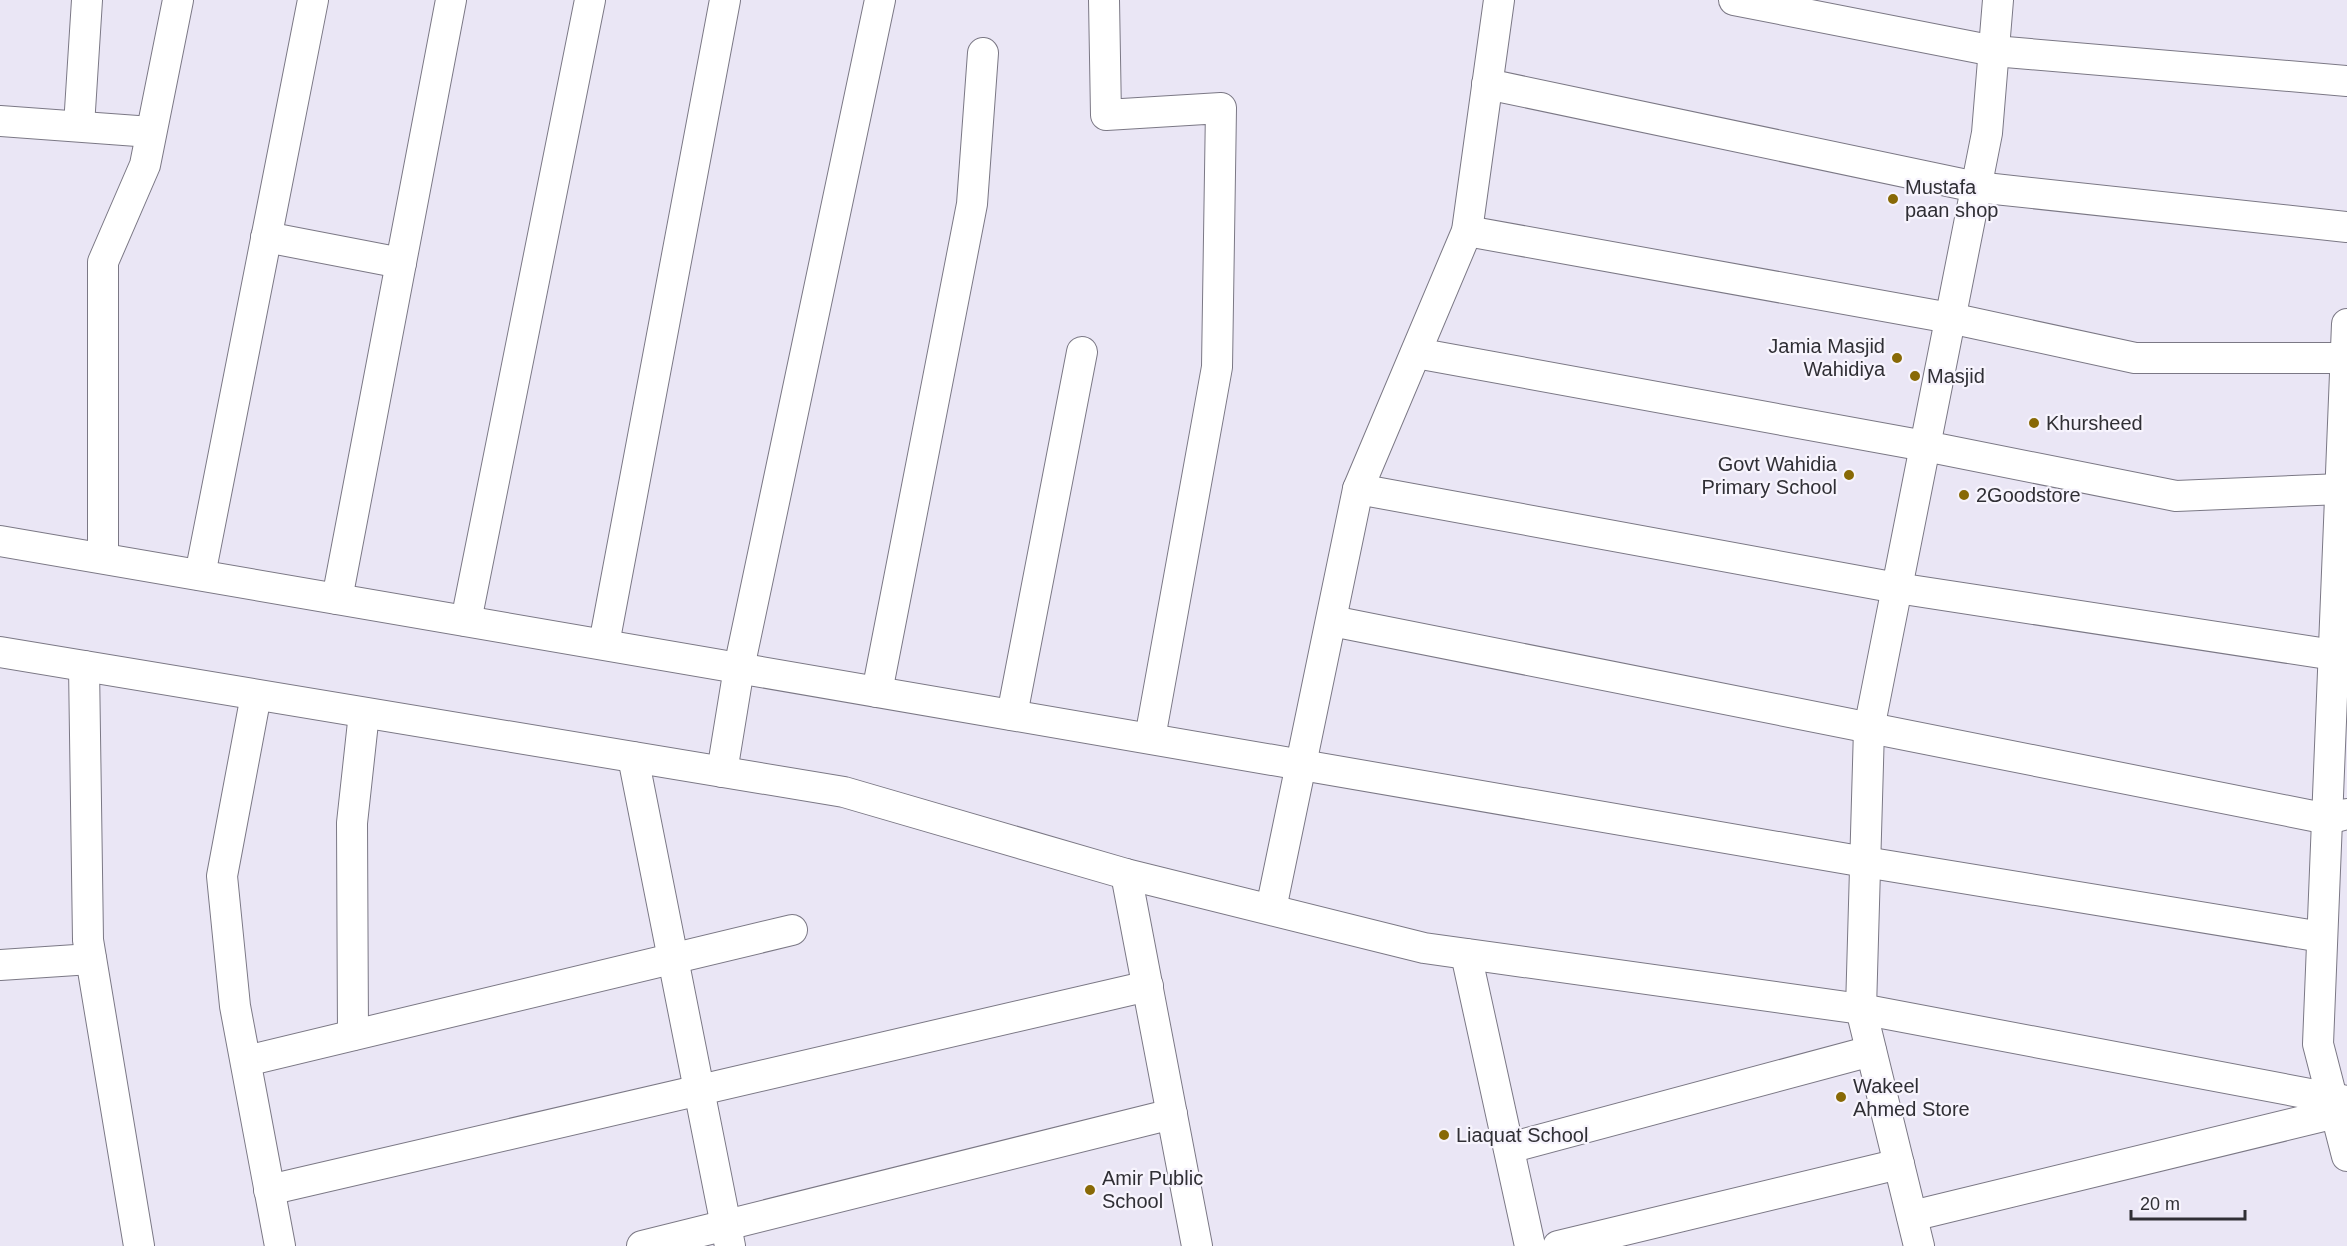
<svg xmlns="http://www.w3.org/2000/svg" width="2347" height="1246" font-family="Arial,sans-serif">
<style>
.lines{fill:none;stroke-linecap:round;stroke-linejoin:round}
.street-casing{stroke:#7b7885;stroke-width:32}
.street{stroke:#fff;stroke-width:30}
.poi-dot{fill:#886906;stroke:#f7f4fd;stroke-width:2}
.labels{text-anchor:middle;stroke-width:4.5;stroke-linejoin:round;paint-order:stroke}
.poi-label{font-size:20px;fill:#302f35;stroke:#f7f4fd;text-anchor:start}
</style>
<rect width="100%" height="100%" fill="#eae6f5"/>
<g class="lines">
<g class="street-casing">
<g id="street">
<path d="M 1104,0 L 1106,115 L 1221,108 L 1217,367 L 1150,738"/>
<path d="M 1734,0 L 1994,51 L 2347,81"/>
<path d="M 1487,84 L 1976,187 L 2347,227"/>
<path d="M 0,121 L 151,132"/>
<path d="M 79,126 L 87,0"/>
<path d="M 1467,231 L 1950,318 L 2135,358 L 2346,358"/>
<path d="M 266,237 L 401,263"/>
<path d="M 2347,324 L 2318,1044 L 2347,1156"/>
<path d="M 1416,353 L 1925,446 L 2176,496 L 2341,489"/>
<path d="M 1358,489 L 1897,588 L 2334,655"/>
<path d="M 0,541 L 1865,862 L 2322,937"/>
<path d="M 103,558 L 103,262 L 145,165 L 178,0"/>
<path d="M 200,575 L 313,0"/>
<path d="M 337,599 L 451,0"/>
<path d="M 466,621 L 590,0"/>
<path d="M 1332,621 L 2328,819 L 2347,814"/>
<path d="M 604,644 L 725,0"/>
<path d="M 0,652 L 844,792 L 1126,874 L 1424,948 L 1861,1009 L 2347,1101"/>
<path d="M 84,666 L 88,940 L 139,1246"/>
<path d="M 877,692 L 972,204 L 983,53"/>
<path d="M 256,695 L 222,876 L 235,1006 L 280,1246"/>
<path d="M 1012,715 L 1082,352"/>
<path d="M 633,757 L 730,1246"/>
<path d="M 722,772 L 739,668 L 880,0"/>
<path d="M 1126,874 L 1197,1246"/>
<path d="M 1271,909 L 1358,489 L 1467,231 L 1499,0"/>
<path d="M 1466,954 L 1530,1246"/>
<path d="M 0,965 L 91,959"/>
<path d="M 353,1035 L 352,823 L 364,713"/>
<path d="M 246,1061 L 792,930"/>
<path d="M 1509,1148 L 1871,1051"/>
<path d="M 269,1190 L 1148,986"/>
<path d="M 1912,1216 L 2336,1113"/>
<path d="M 642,1246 L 1172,1114"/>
<path d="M 1558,1246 L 1899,1164"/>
<path d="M 1919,1246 L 1861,1009 L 1869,729 L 1987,133 L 1998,0"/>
</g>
</g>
<use href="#street" class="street"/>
</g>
<g class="poi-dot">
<circle cx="1893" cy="199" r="6"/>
<circle cx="1897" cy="358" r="6"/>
<circle cx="1915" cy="376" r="6"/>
<circle cx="2034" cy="423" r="6"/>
<circle cx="1849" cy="475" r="6"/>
<circle cx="1964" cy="495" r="6"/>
<circle cx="1841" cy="1097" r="6"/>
<circle cx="1444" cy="1135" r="6"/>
<circle cx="1090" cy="1190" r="6"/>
</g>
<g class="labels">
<g class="poi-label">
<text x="1905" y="194">Mustafa<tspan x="1905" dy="23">paan shop</tspan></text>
<text x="1885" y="353" text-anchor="end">Jamia Masjid<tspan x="1885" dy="23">Wahidiya</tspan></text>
<text x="1927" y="383">Masjid</text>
<text x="2046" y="430">Khursheed</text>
<text x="1837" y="471" text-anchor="end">Govt Wahidia<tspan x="1837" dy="23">Primary School</tspan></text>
<text x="1976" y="502">2Goodstore</text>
<text x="1853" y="1093">Wakeel<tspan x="1853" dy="23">Ahmed Store</tspan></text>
<text x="1456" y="1142">Liaquat School</text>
<text x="1102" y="1185">Amir Public<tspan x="1102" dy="23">School</tspan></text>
</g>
</g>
<path d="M2131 1210v9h114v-9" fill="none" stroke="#302f35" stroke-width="3"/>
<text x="2140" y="1210" font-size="18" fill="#302f35" stroke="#f7f4fd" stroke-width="4.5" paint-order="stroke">20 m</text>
</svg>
